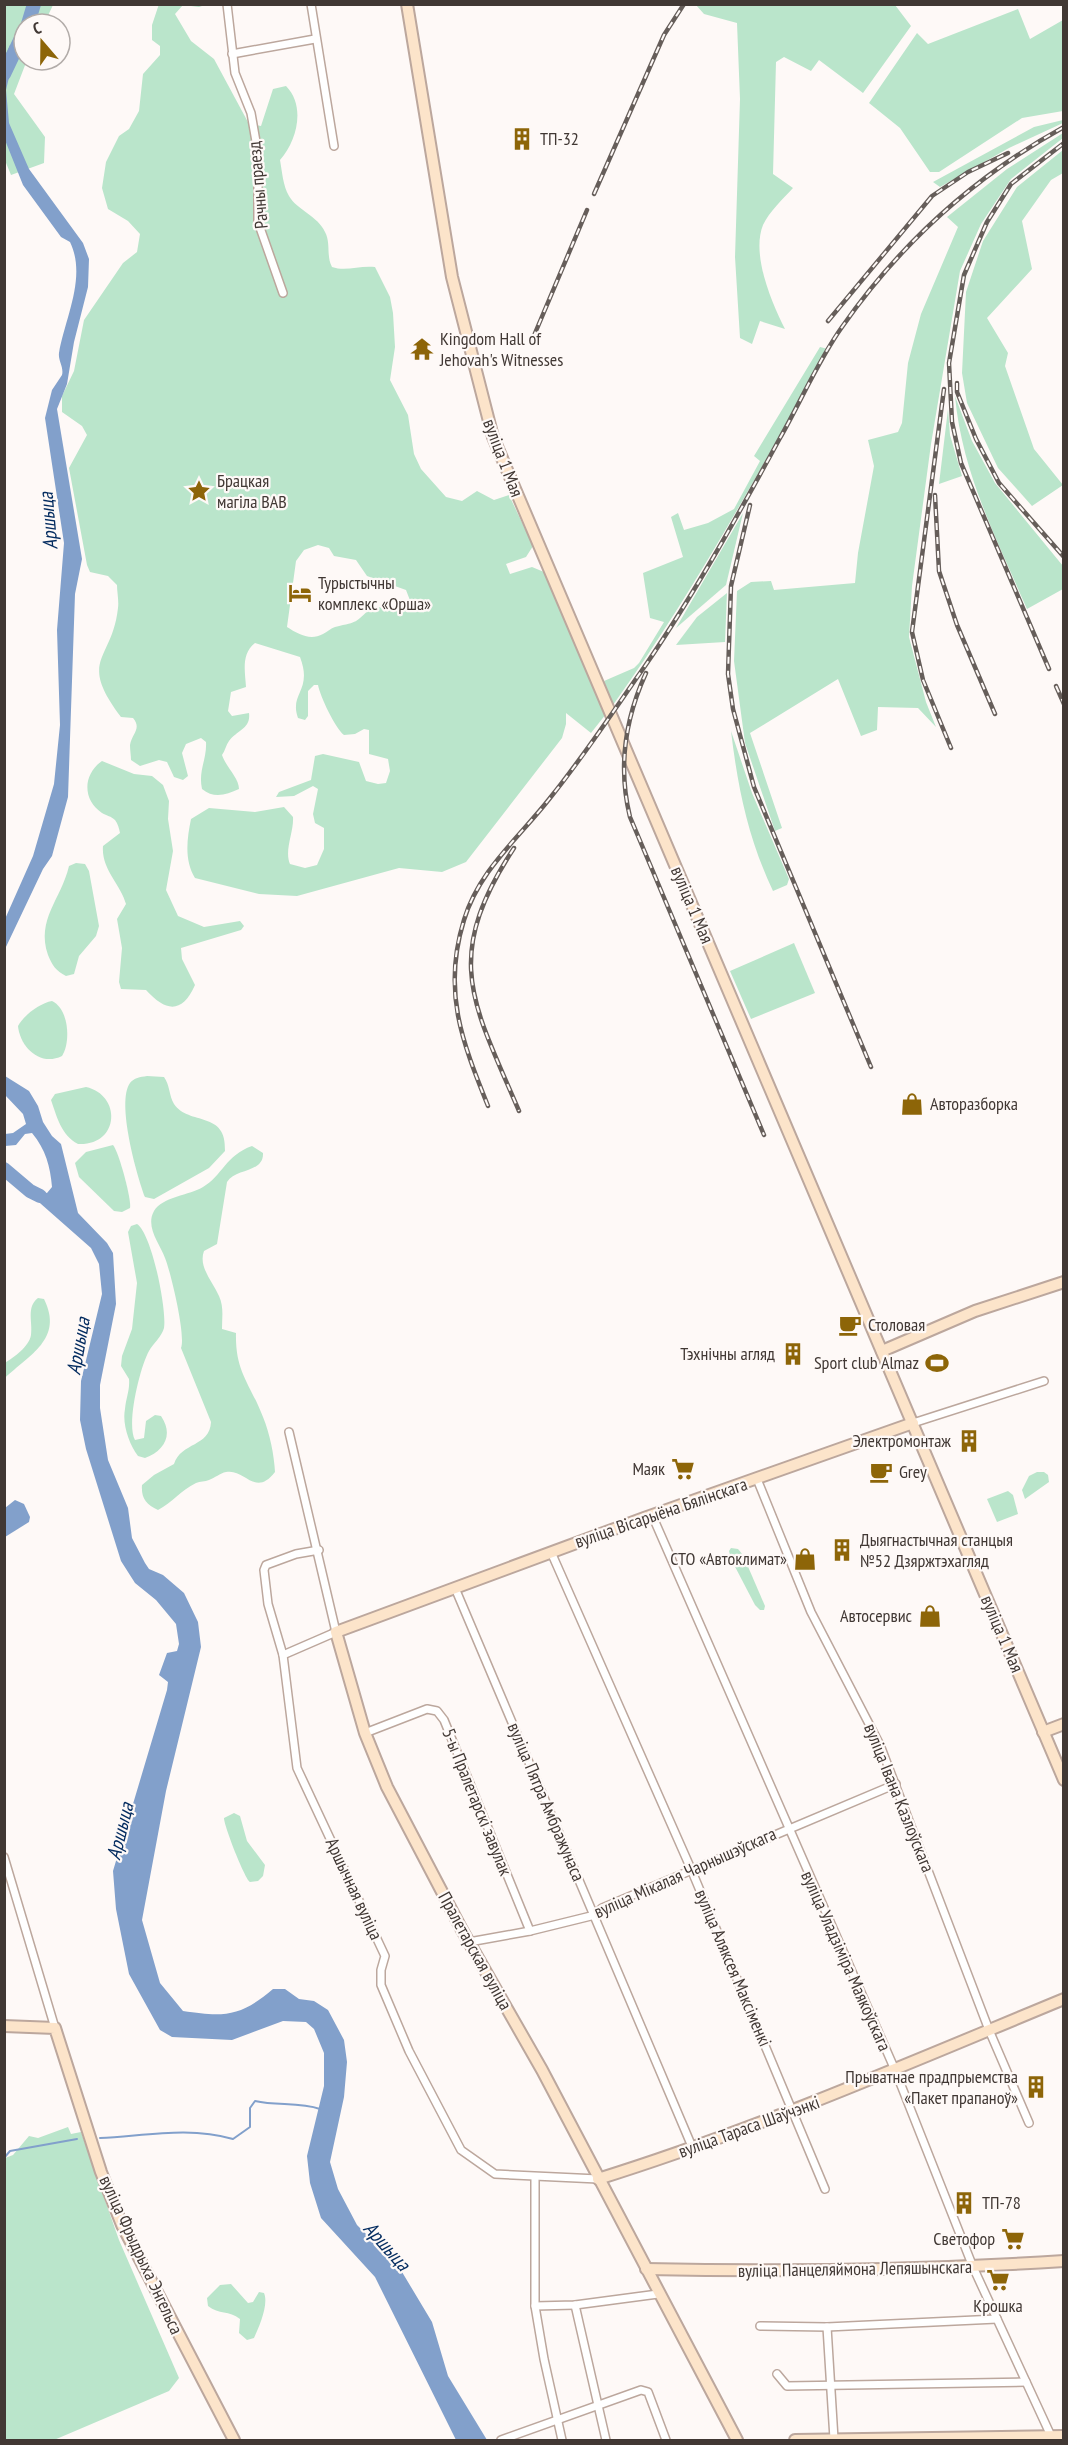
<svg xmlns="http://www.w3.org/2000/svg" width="1068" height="2445" font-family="'PT Sans Narrow',sans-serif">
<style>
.green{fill:#bae5cb;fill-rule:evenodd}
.water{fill:#82a0cb}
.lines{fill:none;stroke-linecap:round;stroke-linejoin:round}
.stream{stroke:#82a0cb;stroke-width:2}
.river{stroke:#82a0cb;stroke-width:14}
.street-casing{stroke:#bca79d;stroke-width:10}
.secondary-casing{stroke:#bca79d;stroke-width:14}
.street{stroke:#fff;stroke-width:7}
.secondary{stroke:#fce4ca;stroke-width:10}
.rail-casing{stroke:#665e5a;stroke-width:4.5}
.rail{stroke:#fef9f7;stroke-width:2;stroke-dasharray:7;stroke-linecap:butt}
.labels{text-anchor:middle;stroke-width:4.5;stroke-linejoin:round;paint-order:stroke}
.poi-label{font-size:18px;fill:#413834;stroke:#fef9f7;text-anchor:start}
.street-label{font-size:18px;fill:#413834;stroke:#fef9f7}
.water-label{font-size:20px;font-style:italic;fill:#032b5f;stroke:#fef9f7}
</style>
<rect width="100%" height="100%" fill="#fef9f7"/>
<g class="green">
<path d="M 159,4 L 205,5 L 199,7 L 183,5 L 175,14 L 191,41 L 214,59 L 249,124 L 261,126 L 273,89 L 286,86 C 306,106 297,141 280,160 C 282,171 283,186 289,196 C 297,210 318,216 325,232 C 331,243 326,256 332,267 C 346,272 360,265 375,267 L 390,297 L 393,313 L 395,347 L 390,380 L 408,415 L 414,454 L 421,469 L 446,497 L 462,501 L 477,491 L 494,500 L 509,495 L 533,546 L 526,557 L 506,564 L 510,574 L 532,567 L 544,572 L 606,714 L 591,733 L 566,713 L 566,724 L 562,738 L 466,862 L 442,872 L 399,868 L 297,896 L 259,894 L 195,878 C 184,860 187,839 191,819 L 209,808 L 255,812 L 284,807 L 293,817 C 294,832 284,850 290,864 L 305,868 L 317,865 L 324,849 L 324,828 L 315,823 L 313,814 L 318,789 L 313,786 L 294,796 L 276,797 L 279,792 L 311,780 L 315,756 L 323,754 L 359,762 L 366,781 L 378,784 L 386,783 L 390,771 L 388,759 L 369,754 L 369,730 L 364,729 L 355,734 L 344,735 C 335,728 320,696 318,685 L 314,685 L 308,691 L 308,716 L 305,720 L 298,718 C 289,693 313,691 300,657 L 255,643 C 241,654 245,671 246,687 L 231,692 L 228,711 L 232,716 L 249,713 C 251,729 237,730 229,741 C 226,745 225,751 222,755 C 226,767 239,778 239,789 C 226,795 214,799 202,789 C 198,771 207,759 206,742 L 201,738 L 186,744 L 182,753 L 188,776 L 183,780 L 174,777 L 167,762 L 159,760 L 140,766 L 131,760 C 131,756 130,750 130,745 C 132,733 142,729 133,718 L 121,717 C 77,658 112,662 118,608 C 119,601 117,592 117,585 L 108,576 L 90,572 L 87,565 L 69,468 L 87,435 L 82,426 L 62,412 L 62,396 L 74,371 L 84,320 L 123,263 L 137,252 L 140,234 L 128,221 L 108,209 L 102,188 L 106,162 L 119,136 L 129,129 L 139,111 L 143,74 L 160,55 L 160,46 L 152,40 L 152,25 ZM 318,545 L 329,548 L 334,556 L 356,560 L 367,576 L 406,590 L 411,603 L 399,608 L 372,607 C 353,624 360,621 335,627 C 331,628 327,632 323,634 C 310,641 298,634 287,627 L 296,561 L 304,550 Z"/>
<path d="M 4,5 L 53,5 L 44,24 L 24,24 L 24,60 L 27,60 L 14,94 L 45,137 L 44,163 L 11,175 L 4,158 Z"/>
<path d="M 696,5 L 895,5 L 911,26 L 863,93 L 819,60 L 811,71 L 784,57 L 776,62 L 773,174 L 793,188 C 783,199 769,212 763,225 C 751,255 772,303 785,329 L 760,321 L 752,344 L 740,338 L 735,257 L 740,99 L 737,23 L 704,14 Z"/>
<path d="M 1018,9 L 1030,39 L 1063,20 L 1063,111 L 1022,118 L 939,172 L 930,172 L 900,128 L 869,103 L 917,33 L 928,44 Z"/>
<path d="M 1063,120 L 1063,123 L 1009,148 L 940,187 L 933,182 L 1034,127 Z"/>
<path d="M 1063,133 L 1063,138 L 1011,179 L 981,224 L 960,271 L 931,444 L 912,586 L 909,637 L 926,702 L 936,727 L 918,708 L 878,707 L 877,730 L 861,736 L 838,679 L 750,733 L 782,828 L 775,831 L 745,743 L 734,661 L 737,591 L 751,582 L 771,581 L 774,590 L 855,583 L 858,553 L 874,466 L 868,440 L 898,432 L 902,423 L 908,363 L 921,314 L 958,227 L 947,217 L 1007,169 Z"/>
<path d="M 1063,150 L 1063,173 L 1051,180 L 1022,221 L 1032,269 L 987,318 L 1008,353 L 1005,366 L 1034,449 L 1063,485 L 1032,506 L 998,468 L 967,403 L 962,373 L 966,292 L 983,241 L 1017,187 Z"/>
<path d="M 820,347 L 828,349 C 760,470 694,592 613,705 L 604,681 L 634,668 L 639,663 L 664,622 L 650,618 L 643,573 L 683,557 L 671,517 L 678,513 L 684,530 L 708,523 L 734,509 L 760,461 L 754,456 Z"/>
<path d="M 955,396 L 972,441 L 995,483 L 1063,566 L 1063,589 L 1027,609 C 997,540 962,473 955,396 Z"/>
<path d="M 948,409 L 950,435 L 962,476 L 939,484 Z"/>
<path d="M 743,513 L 726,585 L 676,628 Z"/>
<path d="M 727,593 L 725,642 L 676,645 L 697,617 Z"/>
<path d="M 731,731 L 752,793 L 789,879 L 787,885 L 773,891 C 748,838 738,789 731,731 Z"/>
<path d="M 102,761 L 134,774 L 152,776 L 163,785 L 169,801 L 168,819 L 173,851 L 166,890 L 178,916 L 204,927 L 240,921 L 244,926 L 241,930 L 181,948 L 182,959 L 195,985 C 182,1014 166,1012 146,990 L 121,989 L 119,982 L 122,948 L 117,919 L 126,904 C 121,885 101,869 103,846 L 120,833 C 119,828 118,824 115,820 C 111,816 107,816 102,813 C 82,800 83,774 102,761 Z"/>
<path d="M 76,863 L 85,864 L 89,871 L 99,926 L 96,936 L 79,956 L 74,974 L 66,976 C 56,971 52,965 48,955 C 36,919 61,900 69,866 Z"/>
<path d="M 794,943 L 815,993 L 751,1019 L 730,971 Z"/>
<path d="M 52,1001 C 69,1009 71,1042 62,1056 C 40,1067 20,1047 18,1026 C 24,1015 40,1003 52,1001 Z"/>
<path d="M 147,1076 L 164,1077 C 170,1085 169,1096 174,1104 C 189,1126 227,1110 225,1151 L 209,1168 L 154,1199 L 145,1197 C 137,1176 116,1102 130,1083 C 134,1078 140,1077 147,1076 Z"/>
<path d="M 86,1087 C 122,1095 120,1146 78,1144 C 61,1135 57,1117 51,1100 L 55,1094 Z"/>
<path d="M 113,1145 C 119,1152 132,1201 130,1208 L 122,1212 L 114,1211 L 79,1177 L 75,1163 L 86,1152 Z"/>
<path d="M 252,1146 L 263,1153 C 264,1173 236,1168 227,1182 L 217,1244 L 204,1251 C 198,1267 213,1282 219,1296 C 224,1307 222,1317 222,1329 L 236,1333 C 235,1372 250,1383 263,1417 C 270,1434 274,1455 275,1472 C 255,1498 245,1468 226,1472 C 220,1473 215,1478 209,1480 C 205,1482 200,1481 196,1483 C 181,1490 172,1503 158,1510 C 146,1505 141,1498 142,1485 L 154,1475 L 174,1464 C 181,1442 210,1447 211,1422 L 181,1348 C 186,1336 171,1273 165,1258 C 160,1244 145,1227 154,1211 C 162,1197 190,1195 203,1187 C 222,1176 226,1155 252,1146 Z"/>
<path d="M 137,1224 C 152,1234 167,1310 164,1328 C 162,1336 153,1344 149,1351 C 140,1367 126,1424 135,1440 L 144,1438 L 146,1421 L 155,1415 L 161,1416 C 174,1435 164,1451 145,1458 L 138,1456 C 129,1444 122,1424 125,1409 C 126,1398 130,1390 129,1379 L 121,1366 L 122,1356 L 132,1329 L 137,1283 L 128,1232 L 131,1226 Z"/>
<path d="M 38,1298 L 44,1299 C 64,1339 29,1355 5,1378 L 5,1363 C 14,1357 29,1347 31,1335 C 33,1322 26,1307 38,1298 Z"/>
<path d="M 1037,1472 L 1044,1472 L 1048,1475 L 1049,1482 L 1025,1499 L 1022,1490 L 1029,1476 Z"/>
<path d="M 1008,1491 L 1013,1495 L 1018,1514 L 997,1522 L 987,1499 Z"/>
<path d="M 731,1548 L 738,1549 L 743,1555 L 765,1606 L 764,1610 L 760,1610 L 755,1605 L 731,1559 L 729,1551 Z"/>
<path d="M 234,1813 L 240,1816 L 247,1841 L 265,1865 L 263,1876 L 258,1881 L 250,1882 C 245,1879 224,1826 224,1818 Z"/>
<path d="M 68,2127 L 71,2134 L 81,2132 L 119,2240 L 179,2378 L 169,2391 L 54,2440 L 5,2440 L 5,2158 L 13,2155 L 29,2136 L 38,2138 Z"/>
<path d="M 231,2284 L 248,2303 L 253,2302 L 259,2292 L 264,2293 C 269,2304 259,2327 254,2338 L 247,2340 L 239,2333 L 240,2319 C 229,2310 219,2315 208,2306 L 207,2298 L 220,2285 Z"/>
</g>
<g class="water">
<path d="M 10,45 L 22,50 L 11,69 L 6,90 L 9,123 L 29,169 L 83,243 L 89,259 L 88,287 L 74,342 L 67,384 L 57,409 L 82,559 L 75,594 L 68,797 L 52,856 L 43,869 L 5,949 L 5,919 L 33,856 L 54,784 L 60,725 L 57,630 L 64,543 L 45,418 L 52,390 L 62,375 C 64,367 58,361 59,353 C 65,318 87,277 70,242 L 61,237 L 23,185 L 5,140 L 5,56 Z"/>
<path d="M 5,1076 L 29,1091 L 38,1106 L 43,1122 L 52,1136 L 61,1144 L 78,1213 L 107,1243 L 113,1253 L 116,1304 L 100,1385 L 100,1408 L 108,1460 L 128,1508 L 132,1538 L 145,1563 L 149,1569 L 163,1575 L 184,1593 L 198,1622 L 201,1647 L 166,1791 L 142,1920 L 160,1983 L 183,2011 C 224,2017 240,2017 273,1989 L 285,1989 L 299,1999 L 314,2001 L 328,2010 L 344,2040 L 347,2062 L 344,2097 L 330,2162 L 338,2189 L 357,2225 L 399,2267 L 432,2322 L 448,2376 L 487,2440 L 456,2440 L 375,2277 L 321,2218 L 310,2183 L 307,2156 L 324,2086 L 324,2053 L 314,2029 L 306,2022 L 283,2021 L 232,2040 L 172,2037 L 160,2030 L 129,1974 L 116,1909 L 113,1871 L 167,1690 L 168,1682 L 159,1675 L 167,1653 L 177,1651 L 179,1644 L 176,1624 L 156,1600 L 135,1583 L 121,1561 L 86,1449 L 80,1420 L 81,1381 L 102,1294 L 99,1264 L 91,1248 L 24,1189 L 26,1186 L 47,1193 L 52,1187 C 50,1166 46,1150 32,1133 L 25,1134 L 16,1145 L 5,1146 L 5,1134 L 13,1133 L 26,1124 L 23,1114 L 5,1095 Z"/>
<path d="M 15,1500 L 24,1504 L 30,1517 L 29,1522 L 5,1537 L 5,1508 Z"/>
</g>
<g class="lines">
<g class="stream">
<path d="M 100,2138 C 144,2136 189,2126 233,2139 L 250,2127 L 250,2108 L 255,2101 C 277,2106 299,2102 320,2109"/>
<path d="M 4,2158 L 10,2151 L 77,2139"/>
</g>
<g class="river">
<path d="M 28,24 L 34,4"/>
<path d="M 4,74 L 24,32"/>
<path d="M 4,1169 L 30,1191 L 40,1196"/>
</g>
<g class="street-casing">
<g id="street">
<path d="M 227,4 L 235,73 L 251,113 L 258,153 L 258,222 L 283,293"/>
<path d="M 311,4 L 334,146"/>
<path d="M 232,54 L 315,39"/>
<path d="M 913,1423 L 1044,1381"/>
<path d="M 757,1479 L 811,1612 L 880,1745 L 989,2030 L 1029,2123"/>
<path d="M 652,1515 L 895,2070 L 973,2267 L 1052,2438"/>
<path d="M 319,1550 L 296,1554 L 266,1565 L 264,1570 L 268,1604 L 283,1655 L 297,1768 L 385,1956 L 381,1970 L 381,1985 L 409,2051 L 461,2150 L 495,2174 L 598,2179"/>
<path d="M 551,1552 L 691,1869 L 825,2189"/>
<path d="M 455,1588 L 693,2149"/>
<path d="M 283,1655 L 336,1632 L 289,1432"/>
<path d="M 365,1733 L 427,1709 L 437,1711 L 444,1720 L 530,1931"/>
<path d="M 4,1857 L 55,2028"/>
<path d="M 469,1942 L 530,1931 L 595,1915 L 602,1908 L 896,1784"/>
<path d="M 535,2178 L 535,2306 L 544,2359 L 562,2440"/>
<path d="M 575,2305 L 606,2440"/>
<path d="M 535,2306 L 575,2305 L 658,2294"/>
<path d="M 760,2326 L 827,2327 L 997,2319"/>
<path d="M 827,2327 L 834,2439"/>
<path d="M 777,2374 L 787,2386 L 1026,2382"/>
<path d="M 501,2440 L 641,2390 L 648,2392 L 666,2440"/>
</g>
</g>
<g class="secondary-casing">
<g id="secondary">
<path d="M 407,4 L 452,277 L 493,437 L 1064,1780"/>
<path d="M 882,1351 L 975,1311 L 1064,1282"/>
<path d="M 1043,1732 L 1064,1724"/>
<path d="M 4,2026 L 55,2028 L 101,2172 L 122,2225 L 234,2440"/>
<path d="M 598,2179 C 758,2129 909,2063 1064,1999"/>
<path d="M 646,2269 C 786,2272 925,2270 1064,2261"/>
<path d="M 737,2440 L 542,2070 L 462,1930 L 387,1787 L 365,1733 L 336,1632 L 644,1518 L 913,1423"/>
<path d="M 795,2440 L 1064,2436"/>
</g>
</g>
<use href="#street" class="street"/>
<use href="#secondary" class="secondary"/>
<g class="rail-casing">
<g id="rail">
<path d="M 594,194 L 664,35 L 684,4"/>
<path d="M 828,321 L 932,196 L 968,172 L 1008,153"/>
<path d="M 533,338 L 587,210"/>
<path d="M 957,383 L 957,392 L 976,439 L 999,483 L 1064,557"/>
<path d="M 944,389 L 912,632 L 923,680 L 951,748"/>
<path d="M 935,495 L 939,571 L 957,625 L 995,714"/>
<path d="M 750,505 L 731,586 L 728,674 L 733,709 L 754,787 L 871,1067"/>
<path d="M 1049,669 L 961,463 L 952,422 L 949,363 L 964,275 L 987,222 L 1011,184 L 1064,143"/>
<path d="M 646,673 C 625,719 618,768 630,817 L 764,1135"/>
<path d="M 1056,686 L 1064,704"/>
<path d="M 514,848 C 442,958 472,1001 519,1111"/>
<path d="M 488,1106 C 462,1041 442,991 464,920 C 479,870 519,838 550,798 C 584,756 614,710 645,666 C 695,593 738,515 780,438 C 800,403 819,359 842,327 C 900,244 975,176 1064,127"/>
</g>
</g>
<use href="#rail" class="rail"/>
</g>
<defs>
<g id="building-bare" transform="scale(1.8)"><path d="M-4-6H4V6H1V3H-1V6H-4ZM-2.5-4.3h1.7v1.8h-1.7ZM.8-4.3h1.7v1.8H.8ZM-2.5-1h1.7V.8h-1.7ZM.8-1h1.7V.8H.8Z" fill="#8d6508" stroke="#fef9f7" stroke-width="2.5" paint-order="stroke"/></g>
<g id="temple-bare" transform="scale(1.8)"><path d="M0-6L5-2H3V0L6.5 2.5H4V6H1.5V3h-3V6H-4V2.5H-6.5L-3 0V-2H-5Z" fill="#8d6508" stroke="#fef9f7" stroke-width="2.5" paint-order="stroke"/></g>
<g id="sight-bare" transform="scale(1.8)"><path d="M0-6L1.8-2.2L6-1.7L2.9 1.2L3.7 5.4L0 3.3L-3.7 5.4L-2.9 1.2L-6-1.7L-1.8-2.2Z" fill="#8d6508" stroke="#fef9f7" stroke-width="2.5" paint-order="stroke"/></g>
<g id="hotel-bare" transform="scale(1.8)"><path d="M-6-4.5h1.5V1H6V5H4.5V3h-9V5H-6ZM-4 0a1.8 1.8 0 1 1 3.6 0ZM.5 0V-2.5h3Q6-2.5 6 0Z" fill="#8d6508" stroke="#fef9f7" stroke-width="2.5" paint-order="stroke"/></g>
<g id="shop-bare" transform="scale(1.8)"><path d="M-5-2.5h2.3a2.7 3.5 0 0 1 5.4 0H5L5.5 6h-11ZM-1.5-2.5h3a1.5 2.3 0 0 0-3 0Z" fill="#8d6508" stroke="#fef9f7" stroke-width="2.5" paint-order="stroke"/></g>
<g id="cafe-bare" transform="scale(1.8)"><path d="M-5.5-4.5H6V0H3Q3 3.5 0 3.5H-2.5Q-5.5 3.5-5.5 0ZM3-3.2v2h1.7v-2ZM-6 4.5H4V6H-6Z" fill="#8d6508" stroke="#fef9f7" stroke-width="2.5" paint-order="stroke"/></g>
<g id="stadium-bare" transform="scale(1.8)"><path d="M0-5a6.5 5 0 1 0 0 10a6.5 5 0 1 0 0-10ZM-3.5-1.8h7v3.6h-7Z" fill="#8d6508" stroke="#fef9f7" stroke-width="2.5" paint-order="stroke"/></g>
<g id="supermarket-bare" transform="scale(1.8)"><path d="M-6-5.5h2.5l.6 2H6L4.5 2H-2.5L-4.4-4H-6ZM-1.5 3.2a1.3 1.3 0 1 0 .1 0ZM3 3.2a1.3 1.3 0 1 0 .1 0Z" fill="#8d6508" stroke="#fef9f7" stroke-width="2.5" paint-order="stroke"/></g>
</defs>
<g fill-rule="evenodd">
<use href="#building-bare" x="522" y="139"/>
<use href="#temple-bare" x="422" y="349"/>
<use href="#sight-bare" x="199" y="491"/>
<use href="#hotel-bare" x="300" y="593"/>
<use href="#shop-bare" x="912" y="1104"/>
<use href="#cafe-bare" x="850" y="1325"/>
<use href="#building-bare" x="793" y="1354"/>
<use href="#stadium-bare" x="937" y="1363"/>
<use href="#building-bare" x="969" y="1441"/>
<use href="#supermarket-bare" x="683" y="1469"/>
<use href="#cafe-bare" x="881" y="1472"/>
<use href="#building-bare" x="842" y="1550"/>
<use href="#shop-bare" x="805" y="1559"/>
<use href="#shop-bare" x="930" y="1616"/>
<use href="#building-bare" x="1036" y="2087"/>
<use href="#building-bare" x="964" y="2203"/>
<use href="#supermarket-bare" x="1013" y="2239"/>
<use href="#supermarket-bare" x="998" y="2280"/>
</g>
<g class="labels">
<g class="poi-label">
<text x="540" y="145">ТП-32</text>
<text x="440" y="345">Kingdom Hall of<tspan x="440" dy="21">Jehovah's Witnesses</tspan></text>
<text x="217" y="487">Брацкая<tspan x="217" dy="21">магіла ВАВ</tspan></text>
<text x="318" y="589">Турыстычны<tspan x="318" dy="21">комплекс «Орша»</tspan></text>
<text x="930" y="1110">Авторазборка</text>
<text x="868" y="1331">Столовая</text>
<text x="775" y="1360" text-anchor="end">Тэхнічны агляд</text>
<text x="919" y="1369" text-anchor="end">Sport club Almaz</text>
<text x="951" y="1447" text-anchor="end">Электромонтаж</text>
<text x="665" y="1475" text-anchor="end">Маяк</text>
<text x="899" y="1478">Grey</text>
<text x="860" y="1546">Дыягнастычная станцыя<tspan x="860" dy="21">№52 Дзяржтэхагляд</tspan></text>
<text x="787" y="1565" text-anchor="end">СТО «Автоклимат»</text>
<text x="912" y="1622" text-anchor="end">Автосервис</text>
<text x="1018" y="2083" text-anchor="end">Прыватнае прадпрыемства<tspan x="1018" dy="21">«Пакет прапаноў»</tspan></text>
<text x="982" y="2209">ТП-78</text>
<text x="995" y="2245" text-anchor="end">Светофор</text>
<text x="998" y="2312" text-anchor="middle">Крошка</text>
</g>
<g class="street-label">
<text transform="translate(258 185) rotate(-95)" y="6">Рачны праезд</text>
<text transform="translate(503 458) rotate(69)" y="6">вуліца 1 Мая</text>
<text transform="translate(692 905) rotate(67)" y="6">вуліца 1 Мая</text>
<text transform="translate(661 1513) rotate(-19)" y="6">вуліца Вісарыёна Бялінскага</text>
<text transform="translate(1002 1634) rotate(67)" y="6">вуліца 1 Мая</text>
<text transform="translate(899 1798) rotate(68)" y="6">вуліца Івана Казлоўскага</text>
<text transform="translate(477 1802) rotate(68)" y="6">5-ы Пралетарскі завулак</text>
<text transform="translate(546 1802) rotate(67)" y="6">вуліца Пятра Амбражунаса</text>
<text transform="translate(685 1873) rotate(-24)" y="6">вуліца Мікалая Чарнышэўскага</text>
<text transform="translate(354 1889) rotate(65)" y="6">Аршычная вуліца</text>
<text transform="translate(475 1951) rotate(61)" y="6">Пралетарская вуліца</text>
<text transform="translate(846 1961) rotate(66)" y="6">вуліца Уладзіміра Маякоўскага</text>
<text transform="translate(733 1968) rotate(67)" y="6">вуліца Аляксея Максіменкі</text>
<text transform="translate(749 2127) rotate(-20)" y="6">вуліца Тараса Шаўчэнкі</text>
<text transform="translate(141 2255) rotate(65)" y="6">вуліца Фрыдрыха Энгельса</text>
<text transform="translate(855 2269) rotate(-1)" y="6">вуліца Панцеляймона Лепяшынскага</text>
</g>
<g class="water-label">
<text transform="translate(48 521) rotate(-95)" y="7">Аршыца</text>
<text transform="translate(78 1346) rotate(-80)" y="7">Аршыца</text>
<text transform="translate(120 1831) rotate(-76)" y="7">Аршыца</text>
<text transform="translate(387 2246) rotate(48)" y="7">Аршыца</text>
</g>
</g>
<rect width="1068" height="2445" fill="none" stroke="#413834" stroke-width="12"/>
<g transform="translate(42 42) rotate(340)"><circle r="28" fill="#fef9f7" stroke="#b2aca9" stroke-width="1.5"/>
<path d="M0-4.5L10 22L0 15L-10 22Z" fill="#8d6508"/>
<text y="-9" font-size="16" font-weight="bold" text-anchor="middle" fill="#413834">С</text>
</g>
</svg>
